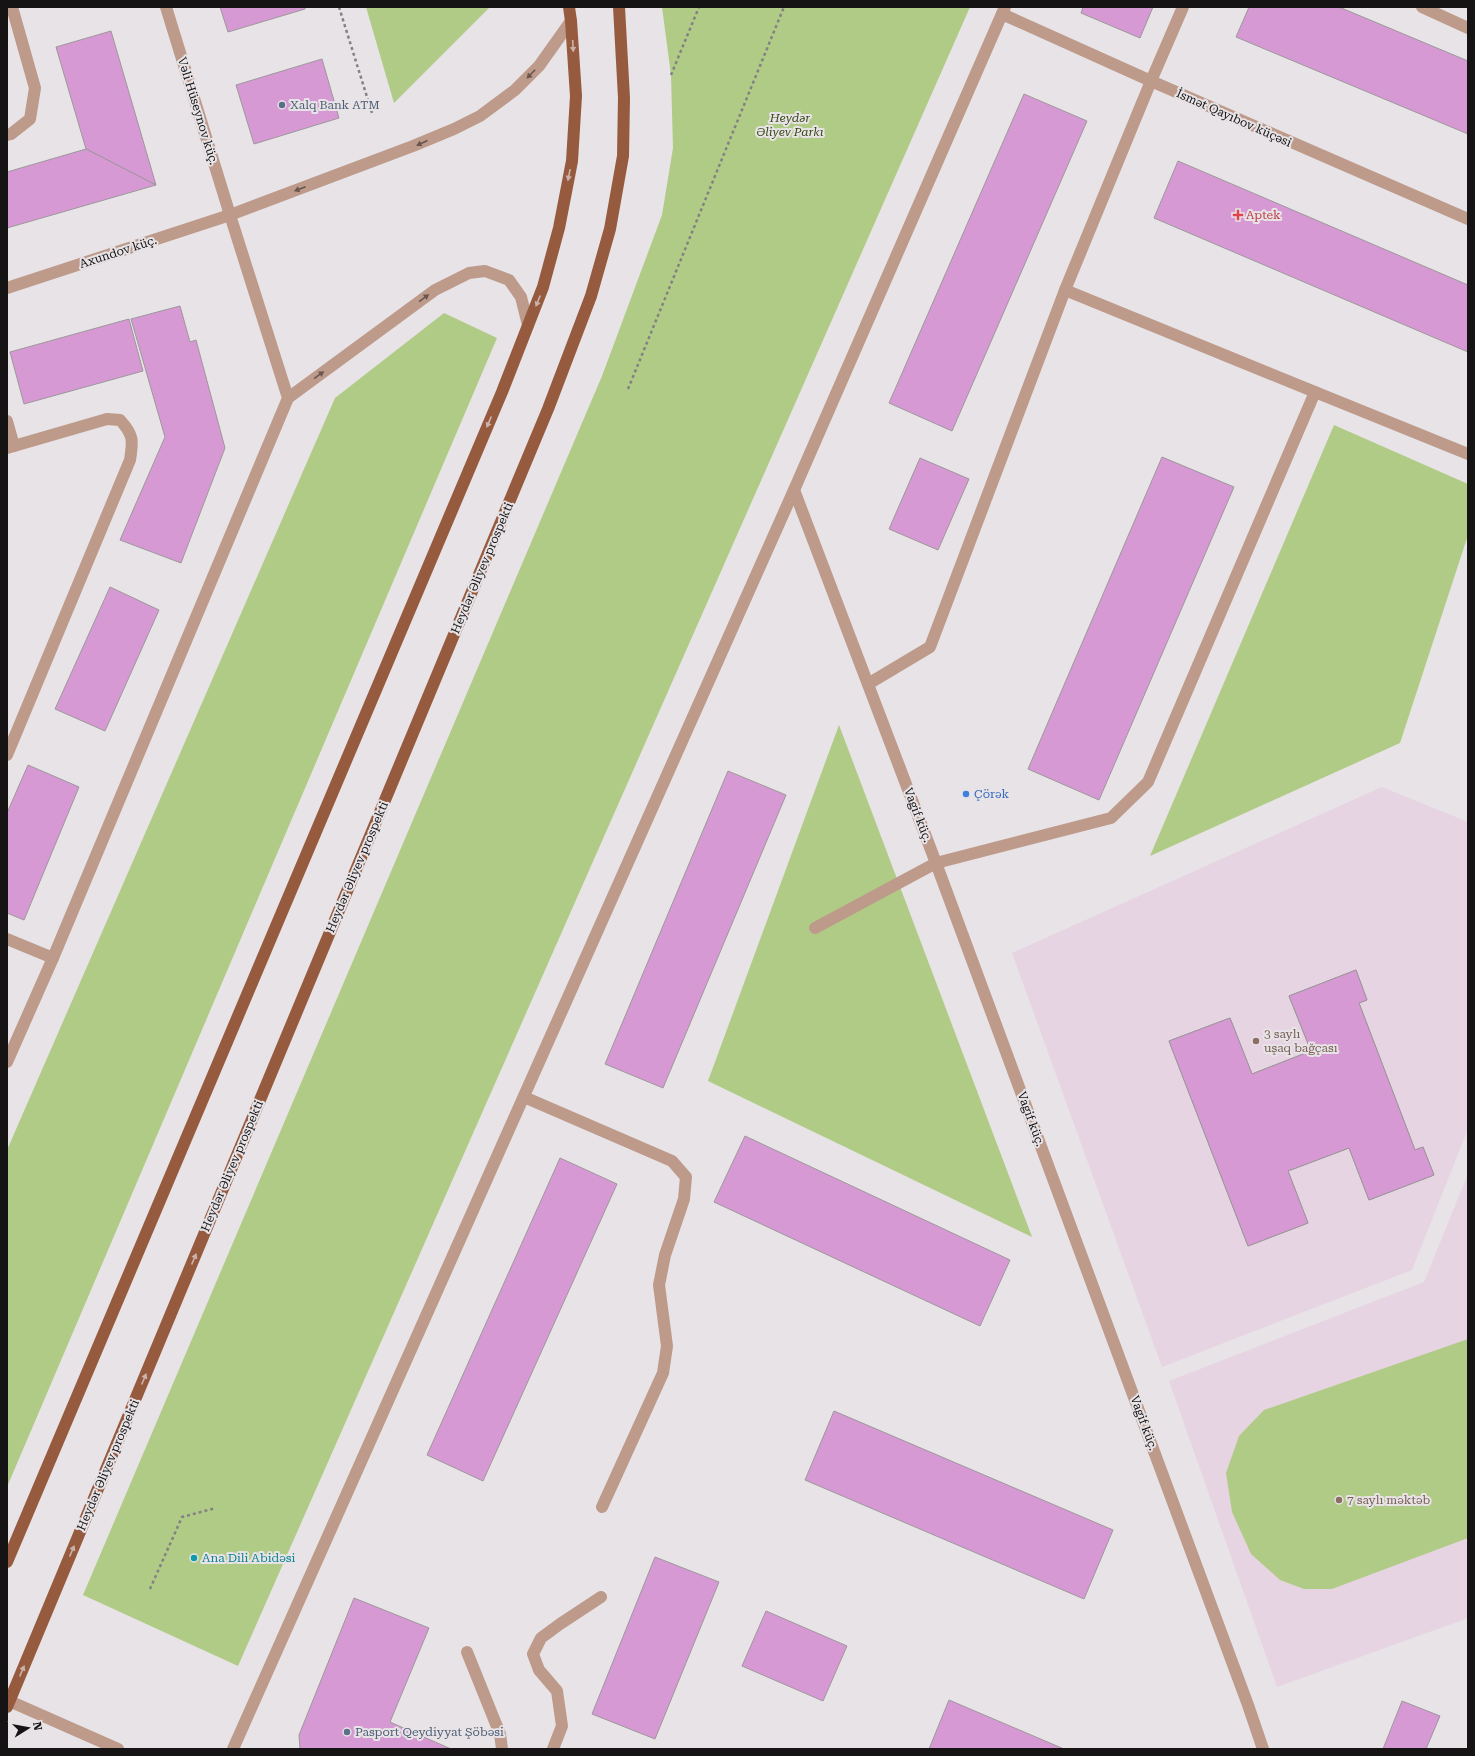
<svg xmlns="http://www.w3.org/2000/svg" width="1475" height="1756" font-family="'Roboto Serif',serif">
<style>
.education{fill:#e7d4e3}
.green{fill:#b0cb86}
.building{fill:#d799d3;stroke:#9c989b;fill-rule:evenodd}
.lines{fill:none;stroke-linecap:round;stroke-linejoin:round}
.path{stroke:#848183;stroke-width:2.5;stroke-dasharray:3 3;stroke-linecap:butt}
.minor{stroke:#bd9a8a;stroke-width:12}
.major{stroke:#965a3e;stroke-width:12}
.oneway{fill:#cbb3ab}
.oneway2{fill:#69564f}
.service-dot{fill:#5c6f8a;stroke:#e7e3e6;stroke-width:1.5}
.health-dot{fill:#e0444e;stroke:#e7e3e6;stroke-width:1.5}
.shop-dot{fill:#3f7fe0;stroke:#e7e3e6;stroke-width:1.5}
.education-dot{fill:#8d6e63;stroke:#e7e3e6;stroke-width:1.5}
.culture-dot{fill:#0f9aa8;stroke:#e7e3e6;stroke-width:1.5}
.labels{text-anchor:middle;stroke-width:4;stroke-linejoin:round;paint-order:stroke}
.service-label{font-size:12px;fill:#4e5e75;stroke:#e7e3e6;text-anchor:start}
.street-label{font-size:12px;fill:#151314;stroke:#e7e3e6}
.park-label{font-size:12px;font-style:italic;fill:#364811;stroke:#e7e3e6}
.health-label{font-size:12px;fill:#be3a42;stroke:#e7e3e6;text-anchor:start}
.shop-label{font-size:12px;fill:#366cbe;stroke:#e7e3e6;text-anchor:start}
.education-label{font-size:12px;fill:#785e54;stroke:#e7e3e6;text-anchor:start}
.culture-label{font-size:12px;fill:#0d838f;stroke:#e7e3e6;text-anchor:start}
</style>
<rect width="100%" height="100%" fill="#e7e3e6"/>
<g class="education">
<path d="M 1382,787 L 1468,822 L 1468,1129 L 1412,1270 L 1162,1367 L 1012,953 Z"/>
<path d="M 1468,1174 L 1468,1618 L 1277,1687 L 1169,1381 L 1424,1282 Z"/>
</g>
<g class="green">
<path d="M 366,7 L 490,7 L 394,103 Z"/>
<path d="M 662,7 L 970,7 L 238,1666 L 83,1595 L 602,376 L 662,215 L 673,148 L 671,75 Z"/>
<path d="M 444,313 L 497,338 L 7,1487 L 7,1150 L 335,398 Z"/>
<path d="M 1334,425 L 1468,484 L 1468,535 L 1400,743 L 1150,856 Z"/>
<path d="M 839,725 L 1032,1237 L 708,1081 Z"/>
<path d="M 1468,1339 L 1468,1538 L 1332,1589 L 1304,1589 L 1280,1580 L 1251,1554 L 1232,1512 L 1226,1473 L 1239,1436 L 1264,1410 Z"/>
</g>
<g class="building">
<path d="M 220,7 L 305,7 L 305,9 L 228,32 Z"/>
<path d="M 1083,7 L 1153,7 L 1140,38 L 1081,13 Z"/>
<path d="M 1249,7 L 1339,7 L 1468,61 L 1468,134 L 1236,37 Z"/>
<path d="M 111,31 L 156,185 L 86,149 L 56,47 Z"/>
<path d="M 322,59 L 339,118 L 254,144 L 236,85 Z"/>
<path d="M 1024,94 L 1087,121 L 952,431 L 889,403 Z"/>
<path d="M 86,149 L 156,185 L 7,228 L 7,172 Z"/>
<path d="M 1178,161 L 1468,285 L 1468,352 L 1154,218 Z"/>
<path d="M 180,306 L 190,342 L 196,340 L 225,448 L 181,563 L 120,540 L 165,437 L 131,319 Z"/>
<path d="M 129,319 L 143,371 L 24,404 L 10,352 Z"/>
<path d="M 1162,457 L 1234,487 L 1099,800 L 1028,769 Z"/>
<path d="M 920,458 L 969,479 L 938,550 L 889,529 Z"/>
<path d="M 110,587 L 159,610 L 105,731 L 55,709 Z"/>
<path d="M 28,765 L 79,787 L 24,920 L 7,913 L 7,813 Z"/>
<path d="M 728,771 L 786,795 L 663,1088 L 605,1064 Z"/>
<path d="M 1356,970 L 1367,1000 L 1359,1003 L 1415,1150 L 1423,1147 L 1434,1175 L 1369,1200 L 1349,1148 L 1288,1171 L 1308,1223 L 1248,1246 L 1169,1041 L 1230,1018 L 1252,1074 L 1311,1051 L 1289,996 ZM 1318,1070 L 1342,1130 L 1282,1153 L 1259,1093 Z"/>
<path d="M 1356,970 L 1367,1000 L 1359,1003 L 1415,1150 L 1423,1147 L 1434,1175 L 1369,1200 L 1349,1148 L 1288,1171 L 1308,1223 L 1248,1246 L 1169,1041 L 1230,1018 L 1252,1074 L 1311,1051 L 1289,996 Z"/>
<path d="M 745,1136 L 1010,1260 L 980,1326 L 714,1202 Z"/>
<path d="M 560,1158 L 617,1184 L 483,1481 L 427,1455 Z"/>
<path d="M 834,1411 L 1113,1530 L 1084,1599 L 805,1480 Z"/>
<path d="M 655,1557 L 719,1582 L 655,1739 L 592,1714 Z"/>
<path d="M 354,1598 L 429,1628 L 390,1722 L 451,1749 L 300,1749 L 299,1735 Z"/>
<path d="M 766,1611 L 847,1646 L 823,1701 L 742,1666 Z"/>
<path d="M 949,1700 L 1064,1749 L 929,1749 Z"/>
<path d="M 1402,1701 L 1440,1716 L 1426,1749 L 1383,1749 Z"/>
</g>
<g class="lines">
<g class="path">
<path d="M 339,7 L 372,113"/>
<path d="M 671,75 L 699,7"/>
<path d="M 628,389 L 784,7"/>
<path d="M 150,1589 L 182,1517 L 216,1508"/>
</g>
<g class="minor">
<path d="M 1422,7 L 1468,28"/>
<path d="M 1002,14 L 1151,81 L 1468,219"/>
<path d="M 7,135 L 11,134 L 30,119 L 35,88 L 12,7"/>
<path d="M 7,288 L 230,215 L 413,146 L 454,129 L 480,116 L 515,90 L 539,66 L 571,21"/>
<path d="M 1065,290 L 1315,392"/>
<path d="M 288,398 L 435,290 L 469,273 L 485,271 L 509,280 L 521,297 L 528,325"/>
<path d="M 7,421 L 14,446"/>
<path d="M 7,448 L 107,419 L 120,420 C 134,435 133,441 130,460 L 7,755"/>
<path d="M 794,490 L 936,863 L 1248,1705 L 1263,1749"/>
<path d="M 868,684 L 930,647 L 1065,290 L 1151,81 L 1183,7"/>
<path d="M 815,928 L 936,863 L 1111,818 L 1148,782 L 1315,392 L 1468,454"/>
<path d="M 7,939 L 53,958"/>
<path d="M 7,1062 L 53,958 L 288,398 L 230,215 L 166,7"/>
<path d="M 524,1097 L 672,1161 L 686,1177 L 684,1199 L 665,1255 L 659,1285 L 667,1346 L 663,1373 L 602,1507"/>
<path d="M 467,1652 L 500,1734 L 502,1749"/>
<path d="M 7,1700 L 118,1749"/>
<path d="M 233,1749 L 794,490 L 1005,7"/>
<path d="M 553,1749 L 562,1726 L 557,1691 L 539,1670 L 533,1654 L 541,1638 L 560,1624 L 601,1597"/>
</g>
<g class="major">
<path d="M 7,1562 L 502,392 L 543,287 L 559,228 L 572,161 L 576,96 L 571,21 L 569,7"/>
<path d="M 7,1707 L 548,409 L 591,296 L 610,229 L 623,156 L 624,98 L 619,7"/>
</g>
</g>
<defs><path id="oneway-solid" d="M-6-.8H1V-3.2L6.5 0L1 3.2V.8H-6Z"/></defs>
<g class="oneway">
<use href="#oneway-solid" transform="translate(573 46) rotate(87)"/>
<use href="#oneway-solid" transform="translate(569 175) rotate(101)"/>
<use href="#oneway-solid" transform="translate(538 301) rotate(112)"/>
<use href="#oneway-solid" transform="translate(489 422) rotate(113)"/>
<use href="#oneway-solid" transform="translate(194 1259) rotate(-67)"/>
<use href="#oneway-solid" transform="translate(144 1379) rotate(-67)"/>
<use href="#oneway-solid" transform="translate(72 1551) rotate(-67)"/>
<use href="#oneway-solid" transform="translate(22 1671) rotate(-67)"/>
</g>
<g class="oneway2">
<use href="#oneway-solid" transform="translate(531 74) rotate(134)"/>
<use href="#oneway-solid" transform="translate(422 143) rotate(156)"/>
<use href="#oneway-solid" transform="translate(300 189) rotate(159)"/>
<use href="#oneway-solid" transform="translate(424 298) rotate(-36)"/>
<use href="#oneway-solid" transform="translate(319 375) rotate(-36)"/>
</g>
<g class="service-dot">
<circle cx="282" cy="105" r="4"/>
<circle cx="347" cy="1732" r="4"/>
</g>
<path class="health-dot" d="M1236 209h4v4h4v4h-4v4h-4v-4h-4v-4h4z"/>
<circle class="shop-dot" cx="966" cy="794" r="4"/>
<g class="education-dot">
<circle cx="1256" cy="1041" r="4"/>
<circle cx="1339" cy="1500" r="4"/>
</g>
<circle class="culture-dot" cx="194" cy="1558" r="4"/>
<g class="labels">
<g class="service-label">
<text x="290" y="109">Xalq Bank ATM</text>
<text x="355" y="1736">Pasport Qeydiyyat Şöbəsi</text>
</g>
<g class="street-label">
<text transform="translate(198 111) rotate(73)" y="4">Vəli Hüseynov küç.</text>
<text transform="translate(1234 118) rotate(24)" y="4">İsmət Qayıbov küçəsi</text>
<text transform="translate(118 252) rotate(-18)" y="4">Axundov küç.</text>
<text transform="translate(482 568) rotate(-67)" y="4">Heydər Əliyev prospekti</text>
<text transform="translate(918 815) rotate(69)" y="4">Vagif küç.</text>
<text transform="translate(357 867) rotate(-67)" y="4">Heydər Əliyev prospekti</text>
<text transform="translate(1031 1119) rotate(70)" y="4">Vagif küç.</text>
<text transform="translate(232 1166) rotate(-67)" y="4">Heydər Əliyev prospekti</text>
<text transform="translate(1144 1423) rotate(70)" y="4">Vagif küç.</text>
<text transform="translate(108 1465) rotate(-67)" y="4">Heydər Əliyev prospekti</text>
</g>
<g class="park-label">
<text x="790" y="122">Heydər<tspan x="790" dy="14">Əliyev Parkı</tspan></text>
</g>
<g class="health-label">
<text x="1246" y="219">Aptek</text>
</g>
<g class="shop-label">
<text x="974" y="798">Çörək</text>
</g>
<g class="education-label">
<text x="1264" y="1038">3 saylı<tspan x="1264" dy="14">uşaq bağçası</tspan></text>
<text x="1347" y="1504">7 saylı məktəb</text>
</g>
<g class="culture-label">
<text x="202" y="1562">Ana Dili Abidəsi</text>
</g>
</g>
<rect width="1475" height="1756" fill="none" stroke="#151314" stroke-width="16"/>
<g transform="translate(28 1728) rotate(79)" stroke="#e7e3e6" stroke-width="3" paint-order="stroke">
<path d="M0-3L7 15L0 10L-7 15Z" fill="#151314"/>
<text y="-6" font-size="11" font-weight="bold" text-anchor="middle" fill="#151314">N</text>
</g>
</svg>
